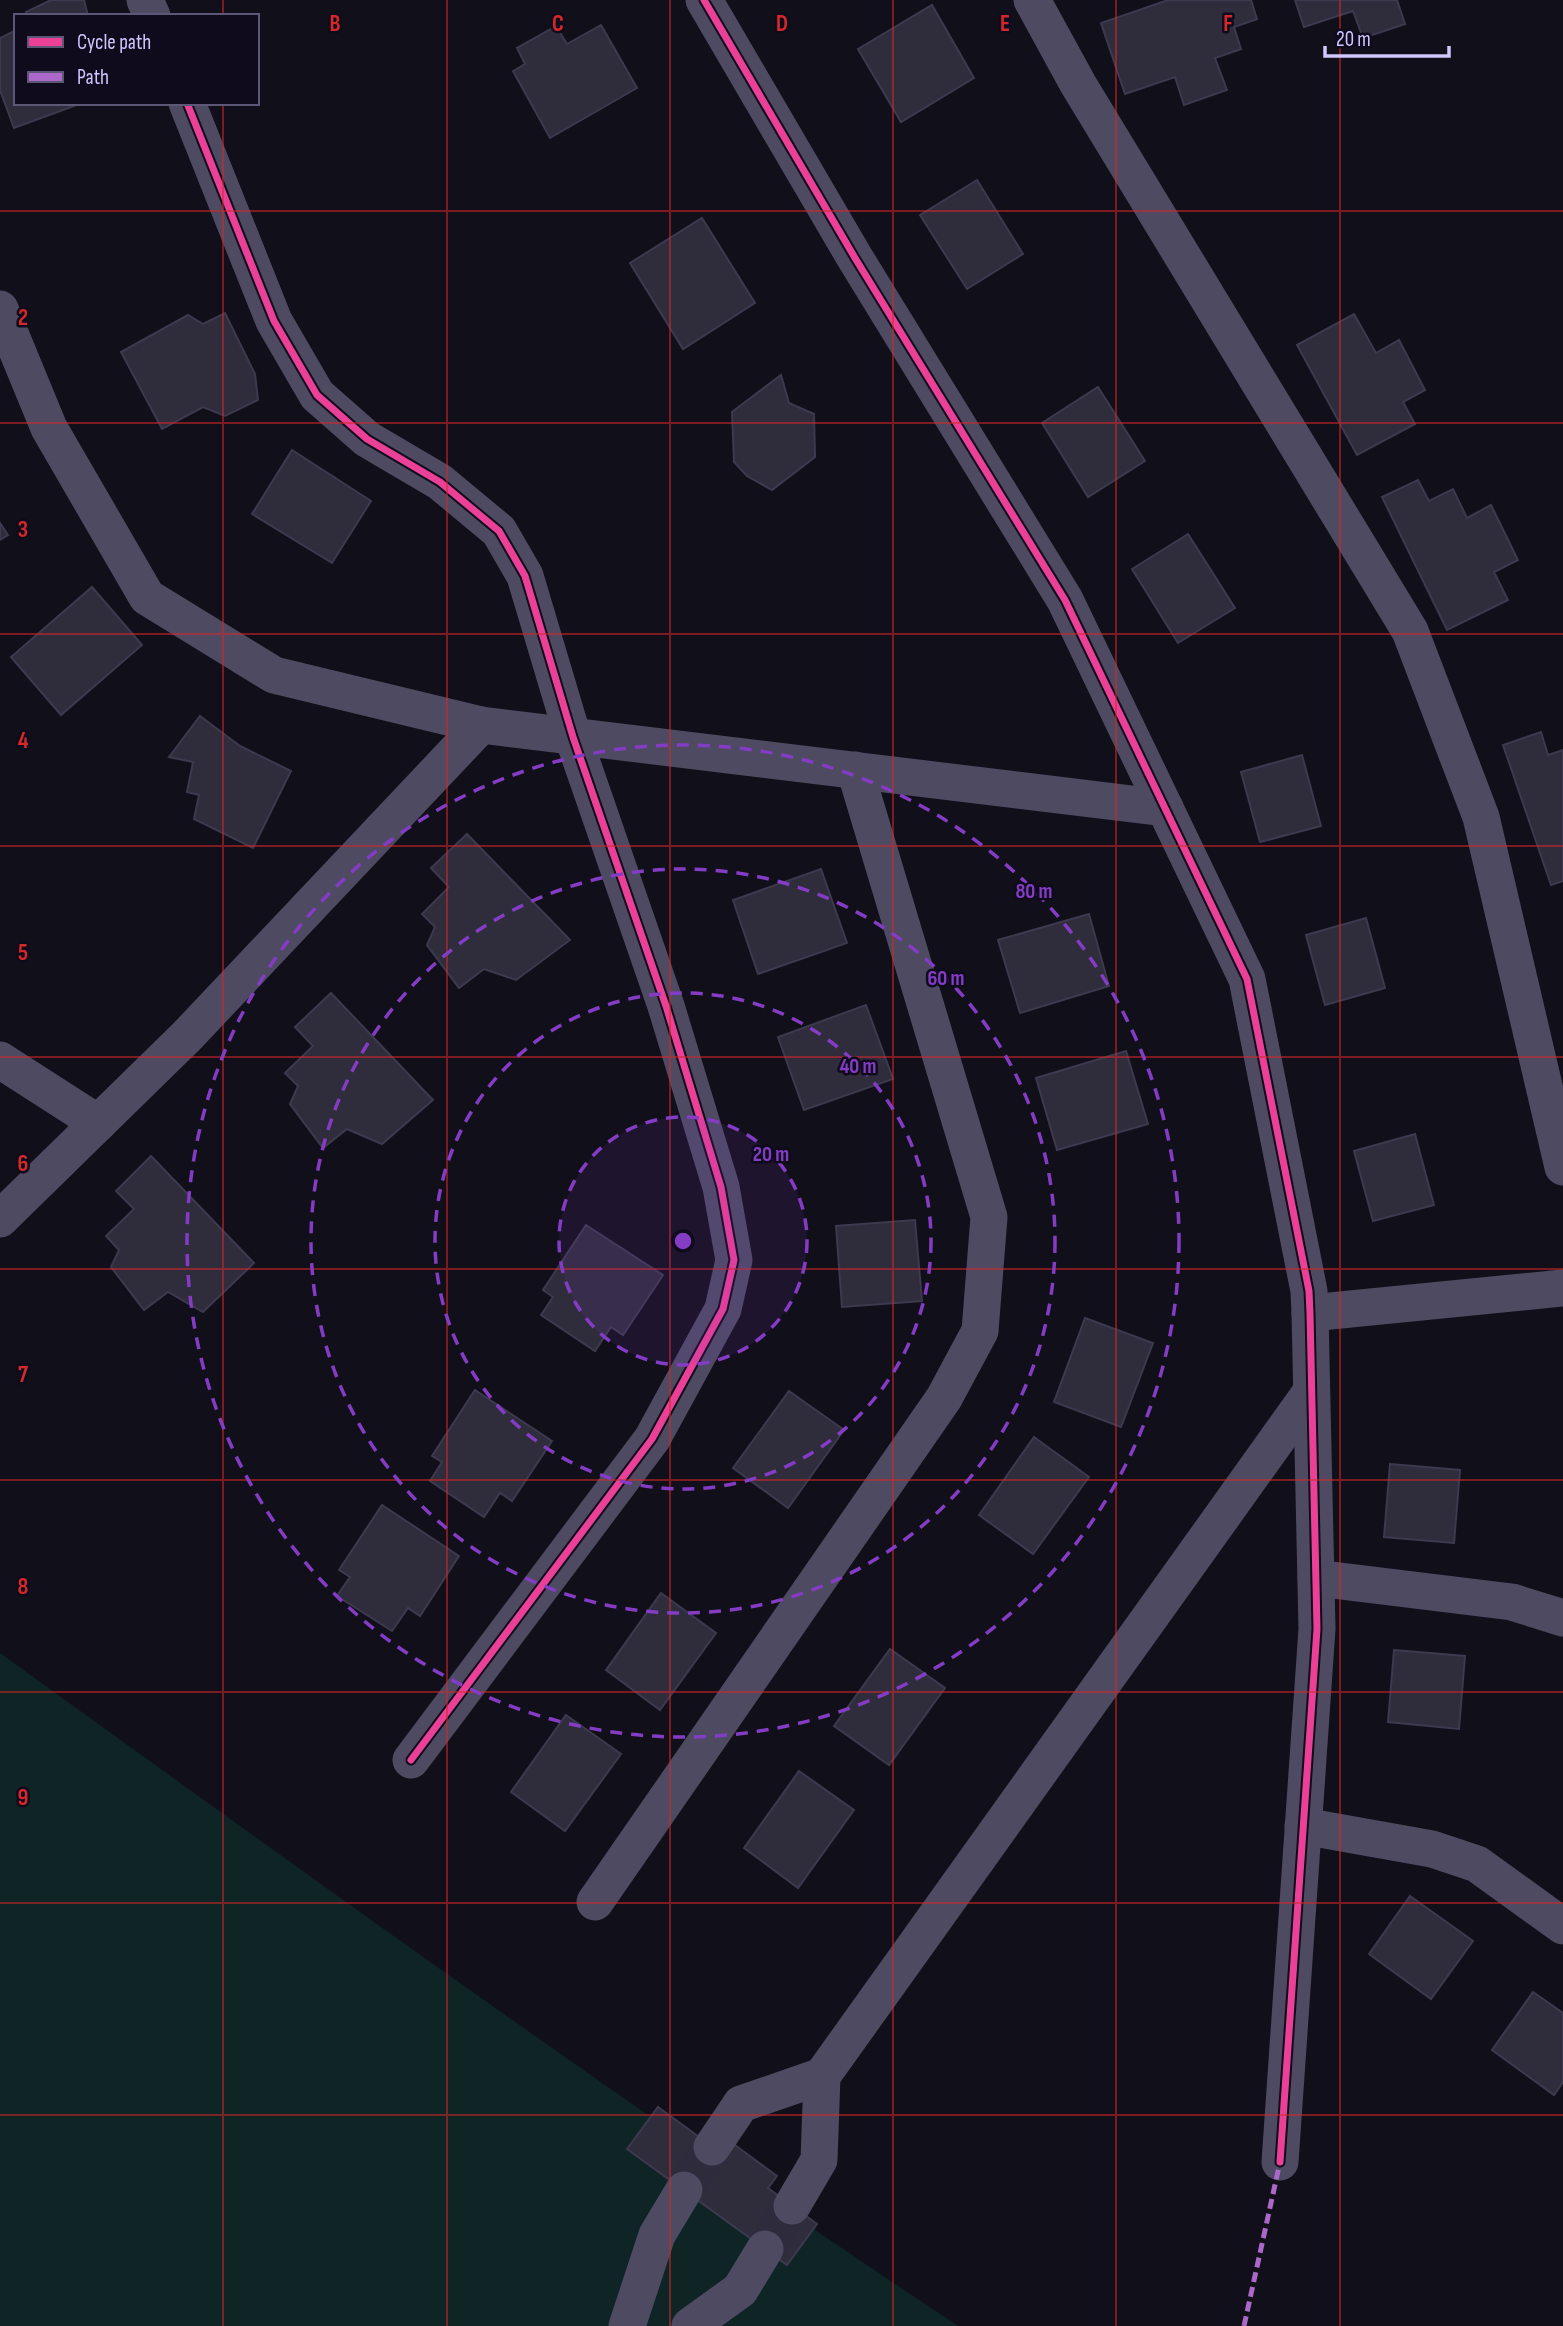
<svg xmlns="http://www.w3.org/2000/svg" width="1563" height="2326" font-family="'Sofia Sans Condensed',sans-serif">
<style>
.green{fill:#0e2425}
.building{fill:#2f2c3c;stroke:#3d394f;stroke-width:2}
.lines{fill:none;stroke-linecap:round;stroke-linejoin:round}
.street-tunnel{stroke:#2e2b3c;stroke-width:37;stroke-dasharray:37 18;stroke-linecap:butt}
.street{stroke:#4d4a62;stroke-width:37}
.quiet{stroke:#ac68c9;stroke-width:5;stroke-dasharray:10 5;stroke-linecap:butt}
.cycleway-casing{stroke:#0f0b1d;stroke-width:11}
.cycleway{stroke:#ea4096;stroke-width:7}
.grid{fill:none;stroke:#d62828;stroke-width:2;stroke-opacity:0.55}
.ring{fill:none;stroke:#843cc5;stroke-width:3.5;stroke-dasharray:12 9}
.grid-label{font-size:23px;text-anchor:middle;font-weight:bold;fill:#d62828;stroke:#0f0b1d;stroke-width:5;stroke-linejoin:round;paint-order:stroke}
.centre{fill:#843cc5;stroke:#0f0b1d;stroke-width:3.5}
.ring-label{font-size:21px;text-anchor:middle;font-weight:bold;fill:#843cc5;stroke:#0f0b1d;stroke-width:5;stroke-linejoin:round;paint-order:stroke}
</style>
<rect width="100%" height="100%" fill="#110f19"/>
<path class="green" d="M 0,1653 C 316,1881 633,2110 958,2326 L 0,2326 Z"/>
<g class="building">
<path d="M 51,0 L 84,0 L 88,16 L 27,16 L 26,12 Z"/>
<path d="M 1168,0 L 1251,0 L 1257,19 L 1234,27 L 1241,49 L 1215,58 L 1227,90 L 1184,105 L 1175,77 L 1125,94 L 1101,23 Z"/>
<path d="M 1295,0 L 1397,0 L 1405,24 L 1363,38 L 1353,11 L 1304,27 Z"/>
<path d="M 932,5 L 974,78 L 901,122 L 858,49 Z"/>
<path d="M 601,25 L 637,88 L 550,138 L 513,71 L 525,64 L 517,48 L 556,26 L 567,44 Z"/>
<path d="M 16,30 L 16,103 L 82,103 L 14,128 L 0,90 L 0,38 Z"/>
<path d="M 977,180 L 1023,254 L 967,289 L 920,215 Z"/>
<path d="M 702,218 L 755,303 L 683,349 L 630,263 Z"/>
<path d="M 225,313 L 255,374 L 258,400 L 225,416 L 203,407 L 162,429 L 121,352 L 188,315 L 203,324 Z"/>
<path d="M 1354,314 L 1376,353 L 1399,340 L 1425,390 L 1403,402 L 1415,424 L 1357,455 L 1297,345 Z"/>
<path d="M 781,375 L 789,403 L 814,414 L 815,457 L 772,490 L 747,476 L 734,462 L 732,412 Z"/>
<path d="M 1098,387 L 1145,461 L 1088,497 L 1042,423 Z"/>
<path d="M 292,450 L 371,501 L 332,563 L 252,514 Z"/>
<path d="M 1418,480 L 1429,501 L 1453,489 L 1467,518 L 1491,505 L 1518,560 L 1494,572 L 1508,600 L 1447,630 L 1382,497 Z"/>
<path d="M 0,523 L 8,535 L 0,540 Z"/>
<path d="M 1188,534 L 1235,608 L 1178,643 L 1132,569 Z"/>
<path d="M 92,587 L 142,645 L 61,715 L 11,657 Z"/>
<path d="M 200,716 L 240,746 L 291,771 L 253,848 L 194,819 L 199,795 L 187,792 L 193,762 L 169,757 Z"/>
<path d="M 1541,732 L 1548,755 L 1563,750 L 1563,881 L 1551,885 L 1503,745 Z"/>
<path d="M 1302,755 L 1321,826 L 1260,842 L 1241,772 Z"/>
<path d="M 467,834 L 570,940 L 516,980 L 484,969 L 459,988 L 427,945 L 435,927 L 422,914 L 449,887 L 431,868 Z"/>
<path d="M 821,869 L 847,943 L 758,974 L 733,900 Z"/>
<path d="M 1089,914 L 1109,986 L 1020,1013 L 998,940 Z"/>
<path d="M 1366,918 L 1385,988 L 1325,1005 L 1306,935 Z"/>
<path d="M 331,993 L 433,1100 L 382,1144 L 347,1129 L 323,1148 L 290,1104 L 298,1086 L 285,1073 L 313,1046 L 295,1027 Z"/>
<path d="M 866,1005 L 893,1079 L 804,1110 L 778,1037 Z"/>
<path d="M 1126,1051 L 1148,1124 L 1057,1150 L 1036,1078 Z"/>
<path d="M 1415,1134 L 1434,1205 L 1373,1221 L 1354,1151 Z"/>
<path d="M 151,1156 L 254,1263 L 203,1312 L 168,1292 L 144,1310 L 111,1267 L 119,1250 L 106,1236 L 134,1209 L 116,1191 Z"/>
<path d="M 915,1220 L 922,1301 L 842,1307 L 836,1226 Z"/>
<path d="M 586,1225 L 663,1275 L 623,1335 L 611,1327 L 595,1351 L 541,1315 L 553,1297 L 543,1290 Z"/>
<path d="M 1085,1318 L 1153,1343 L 1121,1427 L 1054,1402 Z"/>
<path d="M 475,1390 L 552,1441 L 512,1501 L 500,1493 L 484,1517 L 430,1481 L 442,1462 L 432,1456 Z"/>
<path d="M 789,1391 L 844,1430 L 788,1508 L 733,1468 Z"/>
<path d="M 1034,1437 L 1089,1477 L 1033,1554 L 979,1515 Z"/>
<path d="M 1390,1464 L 1460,1470 L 1454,1543 L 1384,1537 Z"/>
<path d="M 382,1505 L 459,1556 L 420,1616 L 408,1608 L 392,1631 L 337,1596 L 350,1577 L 339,1570 Z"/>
<path d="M 661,1593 L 716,1633 L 660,1710 L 606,1670 Z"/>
<path d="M 890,1649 L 945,1688 L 889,1765 L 834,1726 Z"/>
<path d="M 1394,1650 L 1465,1656 L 1459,1729 L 1388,1722 Z"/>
<path d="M 566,1715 L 621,1754 L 565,1831 L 511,1792 Z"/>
<path d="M 799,1771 L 854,1810 L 798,1888 L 744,1848 Z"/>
<path d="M 1410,1896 L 1473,1941 L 1431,1999 L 1369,1954 Z"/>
<path d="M 1533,1992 L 1563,2013 L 1563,2082 L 1554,2095 L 1492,2050 Z"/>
<path d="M 658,2107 L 724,2155 L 732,2143 L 777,2176 L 768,2188 L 817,2224 L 787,2265 L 627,2149 Z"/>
</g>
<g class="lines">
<g class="street-tunnel">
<path d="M 684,2190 L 712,2147"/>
<path d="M 765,2249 L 792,2206"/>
</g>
<g class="street">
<path d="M 145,0 L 152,16"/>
<path d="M 704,0 L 855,258 L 1065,600 L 1247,979 L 1309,1291 L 1310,1313 L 1317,1629 L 1280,2162"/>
<path d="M 1032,0 L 1078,84 L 1410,631 L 1481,817 L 1563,1167"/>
<path d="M 187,103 L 274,321 L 317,395 L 367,439 L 440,482 L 499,531 L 525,576 L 573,737 L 666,1006 L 721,1187 L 734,1260 L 723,1309 L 652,1439 L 411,1760"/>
<path d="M 0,309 L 49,428 L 147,597 L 274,675 L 481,725 L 1165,808"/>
<path d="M 0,1060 L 98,1123"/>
<path d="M 0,1219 L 187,1036 L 481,725"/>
<path d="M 1310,1313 L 1563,1288"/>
<path d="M 1316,1578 L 1512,1602 L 1563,1618"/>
<path d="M 1303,1826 L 1432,1849 L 1477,1864 L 1563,1926"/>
<path d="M 595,1902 L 944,1398 L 980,1331 L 989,1217 L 855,770"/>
<path d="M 712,2147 L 741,2104 L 822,2076"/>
<path d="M 792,2206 L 819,2160 L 822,2076 L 1311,1392"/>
<path d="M 627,2326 L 657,2235 L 684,2190"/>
<path d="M 690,2326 L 740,2290 L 765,2249"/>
</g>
<path class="quiet" d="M 1244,2326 L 1280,2162"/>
<g class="cycleway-casing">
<g id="cycleway">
<path d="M 704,0 L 855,258 L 1065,600 L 1247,979 L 1309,1291 L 1310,1313 L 1317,1629 L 1280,2162"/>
<path d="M 187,103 L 274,321 L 317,395 L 367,439 L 440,482 L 499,531 L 525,576 L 573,737 L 666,1006 L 721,1187 L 734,1260 L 723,1309 L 652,1439 L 411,1760"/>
</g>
</g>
<use href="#cycleway" class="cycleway"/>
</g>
<path class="grid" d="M 223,0 L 223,16M 447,0 L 447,2326M 670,0 L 670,2326M 893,0 L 893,2326M 1116,0 L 1116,2326M 1340,0 L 1340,2326M 223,103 L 223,2326M 0,211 L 1563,211M 0,423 L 1563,423M 0,634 L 1563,634M 0,846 L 1563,846M 0,1057 L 1563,1057M 0,1269 L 1563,1269M 0,1480 L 1563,1480M 0,1692 L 1563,1692M 0,1903 L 1563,1903M 0,2115 L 1563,2115"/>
<circle cx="683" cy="1241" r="124" fill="#843cc5" fill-opacity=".12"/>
<g class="ring">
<circle cx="683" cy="1241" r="124"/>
<circle cx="683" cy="1241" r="248"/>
<circle cx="683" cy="1241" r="372"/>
<circle cx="683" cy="1241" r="496"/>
</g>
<g class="grid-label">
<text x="335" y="31">B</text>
<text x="558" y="31">C</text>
<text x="782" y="31">D</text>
<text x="1005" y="31">E</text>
<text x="1228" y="31">F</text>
<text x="23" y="325">2</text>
<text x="23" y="537">3</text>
<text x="23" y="748">4</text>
<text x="23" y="960">5</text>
<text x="23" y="1171">6</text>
<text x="23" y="1382">7</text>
<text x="23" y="1594">8</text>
<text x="23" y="1805">9</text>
</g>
<circle cx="683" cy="1241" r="10" class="centre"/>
<g class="ring-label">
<text x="1034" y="898">80 m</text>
<text x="946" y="985">60 m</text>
<text x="858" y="1073">40 m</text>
<text x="771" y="1161">20 m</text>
</g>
<rect x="14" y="14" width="245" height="91" fill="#0f0b1d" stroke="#5c5677" stroke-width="2"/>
<rect x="28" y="37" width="35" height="10" fill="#ea4096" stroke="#5c5677" stroke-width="2"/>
<text x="77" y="49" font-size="21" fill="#d0c7ff">Cycle path</text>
<rect x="28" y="72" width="35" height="10" fill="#ac68c9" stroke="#5c5677" stroke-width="2"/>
<text x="77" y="84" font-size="21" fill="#d0c7ff">Path</text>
<path d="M1325 46v10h124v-10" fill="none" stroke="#d0c7ff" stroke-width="3.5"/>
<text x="1336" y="46" font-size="21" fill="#d0c7ff" stroke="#0f0b1d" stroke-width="5" paint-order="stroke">20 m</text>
</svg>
